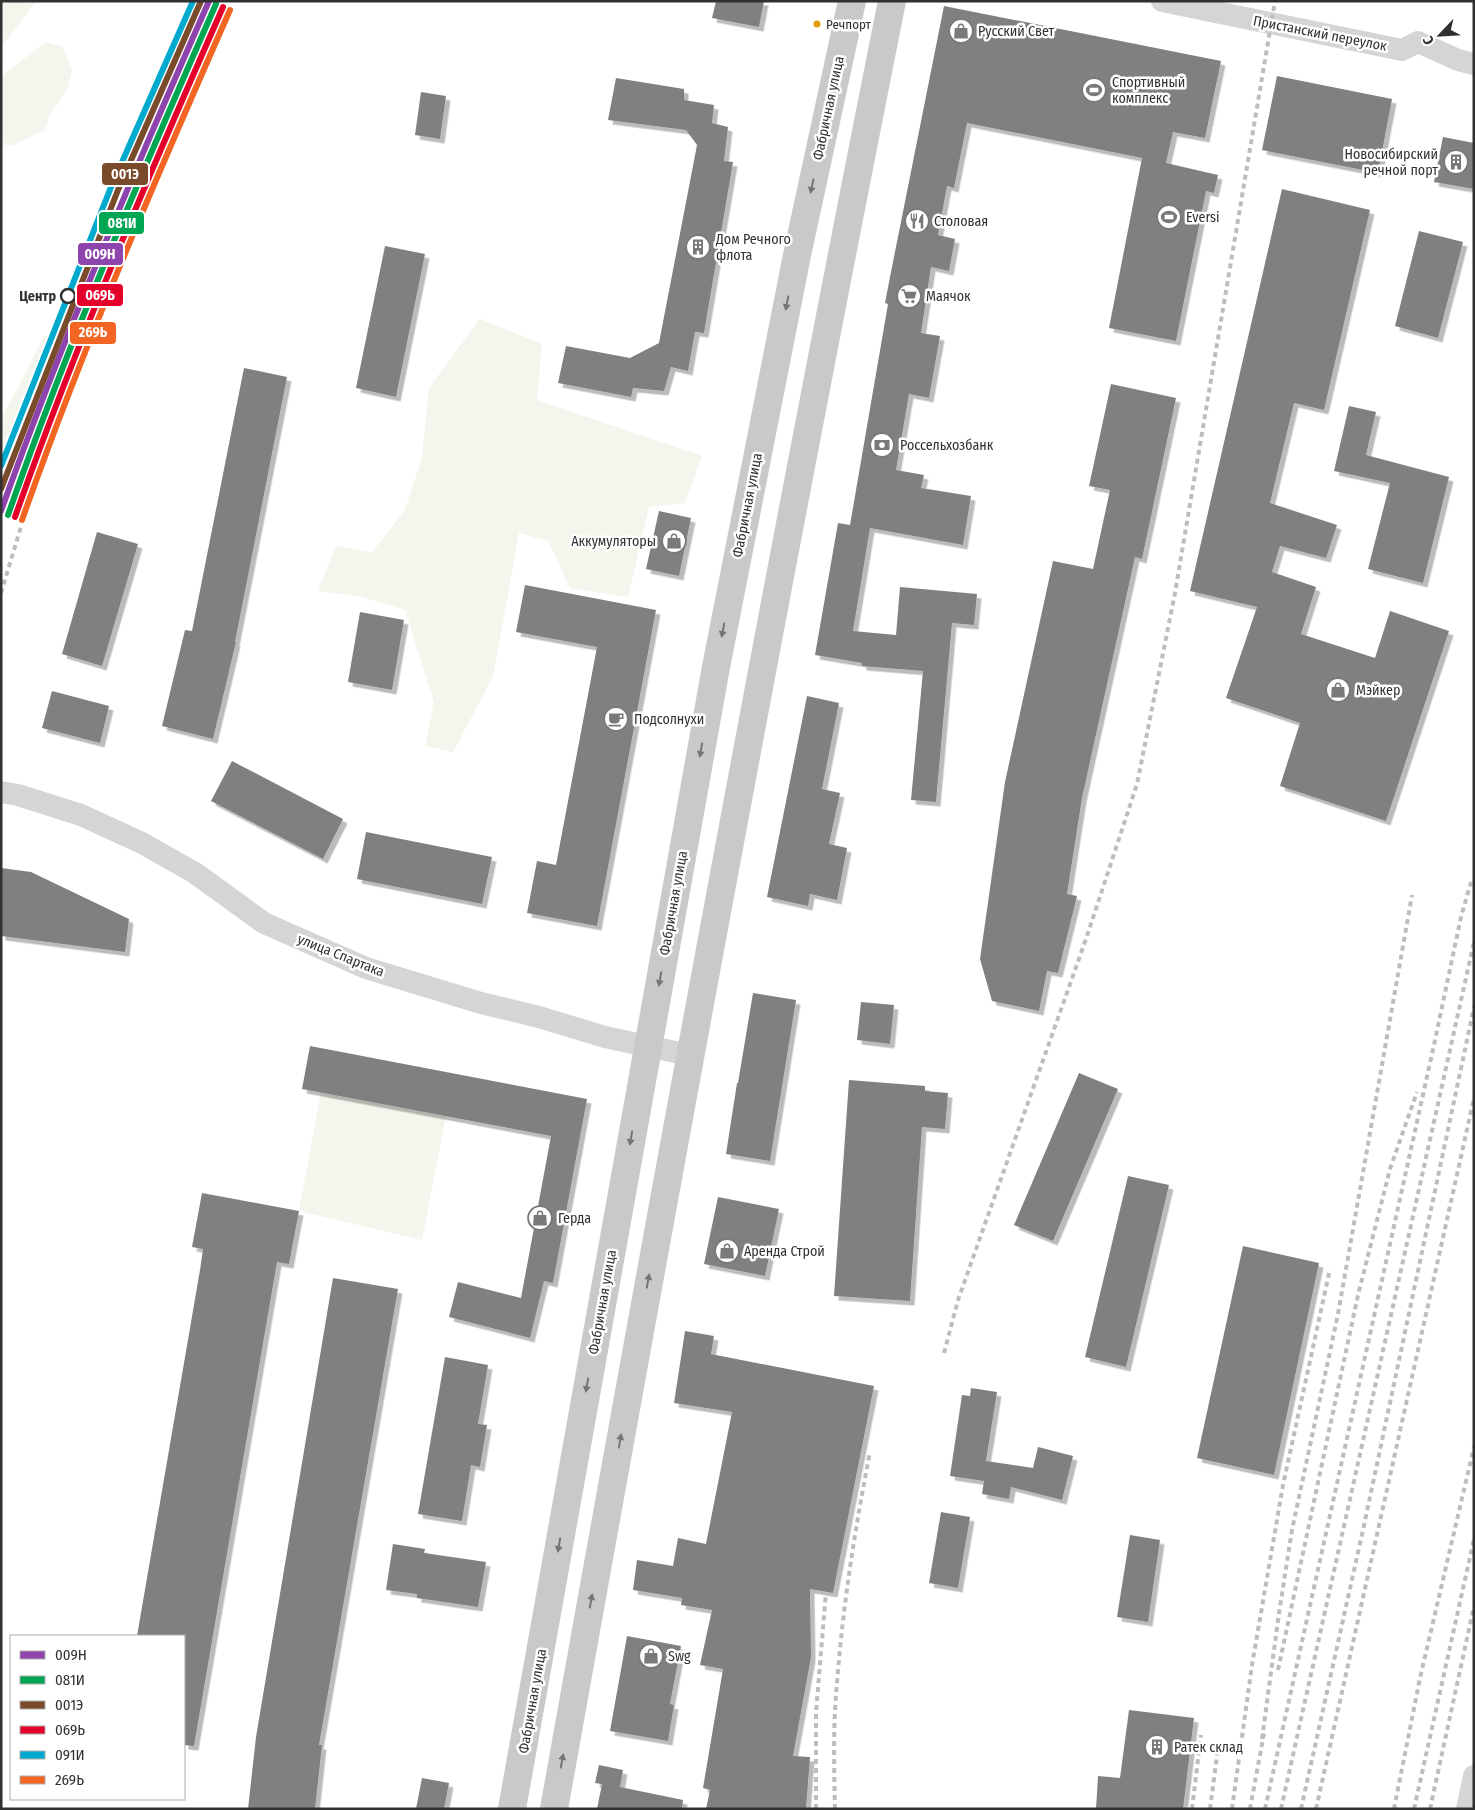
<svg xmlns="http://www.w3.org/2000/svg" width="1475" height="1810" font-family="'Fira Sans Condensed',sans-serif">
<style>
.green{fill:#f3f6ed}
.building{fill:#808080;filter:url(#shadow)}
.lines{fill:none;stroke-linecap:round;stroke-linejoin:round}
.street{stroke:#d5d5d5;stroke-width:22}
.primary{stroke:#c9c9c9;stroke-width:28}
.rail{stroke:#bdbdbd;stroke-width:4;stroke-dasharray:5 4;stroke-linecap:butt}
.rail-1-casing{stroke:#fff;stroke-width:10}
.rail-2-casing{stroke:#fff;stroke-width:10}
.rail-3-casing{stroke:#fff;stroke-width:10}
.rail-4-casing{stroke:#fff;stroke-width:10}
.rail-5-casing{stroke:#fff;stroke-width:10}
.rail-6-casing{stroke:#fff;stroke-width:10}
.rail-1{stroke:#8e44ad;stroke-width:6}
.rail-2{stroke:#00a651;stroke-width:6}
.rail-3{stroke:#7a4b2a;stroke-width:6}
.rail-4{stroke:#e4002b;stroke-width:6}
.rail-5{stroke:#00a9ce;stroke-width:6}
.rail-6{stroke:#f26522;stroke-width:6}
.oneway{fill:#757575}
.bus-dot{fill:#e39a05;stroke:#fff;stroke-width:2}
.stop-dot{fill:#fff;stroke:#313131;stroke-width:2.5}
.labels{text-anchor:middle;stroke-width:5;stroke-linejoin:round;paint-order:stroke}
.bus-label{font-size:13px;fill:#313131;stroke:#fff;text-anchor:start}
.poi-label{font-size:14px;fill:#313131;stroke:#fff;text-anchor:start}
.street-label{font-size:14px;fill:#313131;stroke:#fff}
.stop-label{font-size:14px;font-weight:bold;fill:#313131;stroke:#fff;text-anchor:end}
.line-badge{stroke:#fff;stroke-width:2}
.badge-label{font-size:14px;text-anchor:middle;font-weight:bold;fill:#fff}
</style>
<defs>
<filter id="shadow"><feDropShadow dx="4.5" dy="4.5" stdDeviation="0" flood-color="#0004"/></filter>
</defs>
<rect width="100%" height="100%" fill="#fff"/>
<g class="green">
<path d="M 1,1 L 36,1 L 1,48 Z"/>
<path d="M 46,42 L 63,47 L 72,71 L 67,90 L 50,114 L 45,130 L 13,145 L 4,145 L 1,141 L 1,76 Z"/>
<path d="M 480,319 L 542,344 L 537,400 L 702,456 L 685,503 L 649,507 L 628,597 L 570,588 L 548,541 L 519,533 L 493,677 L 453,752 L 425,746 L 434,702 L 405,610 L 358,596 L 318,591 L 336,546 L 372,552 L 405,510 L 422,457 L 429,388 Z"/>
<path d="M 44,336 L 51,337 L 54,344 L 1,472 L 1,420 Z"/>
<path d="M 321,1092 L 446,1116 L 422,1240 L 299,1211 Z"/>
</g>
<g class="building">
<path d="M 716,1 L 764,1 L 759,27 L 712,18 Z"/>
<path d="M 944,6 L 1221,61 L 1205,138 L 1173,132 L 1166,163 L 1218,175 L 1214,193 L 1206,191 L 1176,341 L 1109,328 L 1142,158 L 967,123 L 954,188 L 947,186 L 938,235 L 955,239 L 949,271 L 931,267 L 921,333 L 940,336 L 929,398 L 909,394 L 896,470 L 924,475 L 921,488 L 971,496 L 963,545 L 870,528 L 853,631 L 896,635 L 900,587 L 977,594 L 974,625 L 952,623 L 936,802 L 911,800 L 923,671 L 862,666 L 862,663 L 815,655 L 838,523 L 850,525 L 888,304 L 885,303 L 890,277 Z"/>
<path d="M 1277,76 L 1392,99 L 1378,173 L 1262,150 Z"/>
<path d="M 616,78 L 684,89 L 684,100 L 714,105 L 712,123 L 728,127 L 724,161 L 733,162 L 704,333 L 695,332 L 688,371 L 671,367 L 664,391 L 633,388 L 631,397 L 558,383 L 566,346 L 630,358 L 659,343 L 697,145 L 686,130 L 608,120 Z"/>
<path d="M 421,92 L 446,96 L 440,139 L 415,135 Z"/>
<path d="M 1443,137 L 1474,143 L 1474,189 L 1434,182 Z"/>
<path d="M 1282,189 L 1370,210 L 1324,410 L 1294,403 L 1270,503 L 1337,525 L 1326,558 L 1280,546 L 1272,572 L 1316,587 L 1301,634 L 1375,658 L 1390,611 L 1449,631 L 1386,821 L 1280,786 L 1300,723 L 1226,698 L 1257,607 L 1190,591 Z"/>
<path d="M 1419,231 L 1463,242 L 1438,338 L 1395,326 Z"/>
<path d="M 385,246 L 425,254 L 396,397 L 356,388 Z"/>
<path d="M 244,368 L 287,377 L 235,642 L 236,642 L 213,739 L 162,726 L 185,630 L 192,631 Z"/>
<path d="M 1111,384 L 1176,398 L 1142,559 L 1135,557 L 1082,798 L 1067,894 L 1077,896 L 1058,973 L 1047,971 L 1039,1011 L 992,1001 L 980,959 L 1005,782 L 1053,561 L 1093,569 L 1110,490 L 1089,486 Z"/>
<path d="M 1349,406 L 1376,412 L 1366,455 L 1449,477 L 1423,583 L 1368,569 L 1390,483 L 1334,471 Z"/>
<path d="M 659,511 L 691,518 L 679,576 L 646,569 Z"/>
<path d="M 97,532 L 138,544 L 102,666 L 62,654 Z"/>
<path d="M 525,585 L 656,610 L 597,926 L 527,913 L 537,861 L 556,865 L 597,647 L 516,632 Z"/>
<path d="M 360,612 L 404,620 L 392,690 L 348,682 Z"/>
<path d="M 52,691 L 109,706 L 100,743 L 42,728 Z"/>
<path d="M 807,696 L 839,703 L 822,789 L 840,793 L 829,844 L 847,848 L 837,900 L 810,894 L 808,906 L 767,897 Z"/>
<path d="M 232,761 L 343,819 L 323,859 L 211,801 Z"/>
<path d="M 366,832 L 492,857 L 482,904 L 357,879 Z"/>
<path d="M 1,868 L 31,872 L 129,919 L 125,952 L 1,936 Z"/>
<path d="M 753,993 L 796,1000 L 770,1161 L 726,1154 L 737,1083 L 738,1083 Z"/>
<path d="M 861,1002 L 894,1005 L 890,1044 L 857,1040 Z"/>
<path d="M 310,1046 L 587,1099 L 553,1283 L 544,1281 L 530,1338 L 449,1317 L 458,1282 L 521,1298 L 551,1136 L 302,1089 Z"/>
<path d="M 1079,1073 L 1118,1089 L 1053,1241 L 1014,1225 Z"/>
<path d="M 849,1080 L 925,1086 L 925,1091 L 948,1093 L 945,1129 L 922,1127 L 910,1301 L 834,1296 Z"/>
<path d="M 1128,1176 L 1169,1185 L 1126,1367 L 1085,1357 Z"/>
<path d="M 202,1193 L 299,1211 L 289,1264 L 277,1262 L 194,1746 L 184,1745 L 184,1636 L 137,1636 L 200,1270 L 203,1249 L 192,1247 Z"/>
<path d="M 718,1197 L 779,1209 L 765,1276 L 704,1264 Z"/>
<path d="M 1243,1246 L 1319,1263 L 1274,1475 L 1197,1458 Z"/>
<path d="M 333,1278 L 398,1289 L 319,1745 L 322,1745 L 315,1809 L 248,1809 L 256,1737 Z"/>
<path d="M 685,1331 L 714,1336 L 711,1354 L 874,1386 L 833,1593 L 810,1589 L 811,1657 L 793,1756 L 810,1757 L 806,1809 L 706,1809 L 710,1790 L 703,1788 L 723,1669 L 700,1665 L 712,1610 L 681,1605 L 682,1598 L 633,1590 L 637,1560 L 673,1566 L 678,1538 L 706,1544 L 732,1412 L 674,1403 Z"/>
<path d="M 445,1357 L 488,1365 L 478,1424 L 487,1425 L 480,1467 L 471,1465 L 462,1521 L 418,1514 Z"/>
<path d="M 971,1388 L 997,1392 L 986,1461 L 1033,1468 L 1038,1447 L 1073,1456 L 1062,1500 L 1011,1487 L 1009,1499 L 982,1494 L 984,1481 L 950,1476 L 962,1395 L 970,1396 Z"/>
<path d="M 941,1512 L 970,1517 L 958,1588 L 929,1583 Z"/>
<path d="M 1130,1535 L 1160,1540 L 1148,1622 L 1117,1617 Z"/>
<path d="M 393,1544 L 425,1549 L 424,1553 L 486,1562 L 478,1607 L 417,1598 L 417,1594 L 386,1590 Z"/>
<path d="M 627,1636 L 681,1646 L 670,1704 L 674,1705 L 668,1741 L 610,1731 Z"/>
<path d="M 1129,1710 L 1194,1718 L 1183,1809 L 1096,1809 L 1098,1776 L 1120,1778 Z"/>
<path d="M 599,1765 L 623,1770 L 620,1787 L 683,1800 L 682,1809 L 597,1809 L 602,1784 L 595,1783 Z"/>
<path d="M 422,1778 L 449,1783 L 444,1809 L 416,1809 Z"/>
</g>
<g class="lines">
<g class="street">
<path d="M 1162,1 L 1402,50 L 1418,42 L 1458,60 L 1474,64"/>
<path d="M 1,792 L 18,795 L 81,815 L 142,843 L 195,873 L 264,923 L 366,968 L 481,1003 L 539,1017 L 605,1037 L 689,1055"/>
<path d="M 1467,1809 L 1474,1776"/>
</g>
<g class="primary">
<path d="M 512,1809 L 716,667 L 797,255 L 852,1"/>
<path d="M 554,1809 C 662,1205 772,602 892,1"/>
</g>
<g class="rail">
<path d="M 1,593 L 20,530 L 72,328"/>
<path d="M 944,1353 L 958,1300 L 1086,939 L 1137,784 L 1175,593 L 1275,1"/>
<path d="M 1278,1670 L 1358,1295 L 1390,1169 L 1417,1092"/>
<path d="M 1262,1739 L 1279,1613 L 1292,1530 L 1338,1314 L 1412,895"/>
<path d="M 816,1809 L 816,1712 L 826,1592"/>
<path d="M 835,1809 C 834,1767 833,1724 837,1683 C 843,1605 855,1528 870,1452"/>
<path d="M 1192,1809 L 1201,1735"/>
<path d="M 1210,1809 L 1218,1748"/>
<path d="M 1232,1809 L 1252,1665 L 1283,1485 L 1330,1269"/>
<path d="M 1250,1809 L 1264,1733"/>
<path d="M 1265,1809 L 1434,1045 L 1461,917 L 1471,882"/>
<path d="M 1281,1809 L 1474,942"/>
<path d="M 1301,1809 L 1363,1530 L 1474,1007"/>
<path d="M 1316,1809 L 1474,1098"/>
<path d="M 1394,1809 L 1420,1678 L 1474,1447"/>
<path d="M 1414,1809 L 1474,1539"/>
<path d="M 1430,1809 L 1474,1606"/>
</g>
<g class="rail-1-casing">
<path id="rail-1" d="M 1,511 C 63,338 135,169 209,1"/>
</g>
<g class="rail-2-casing">
<path id="rail-2" d="M 8,515 C 69,341 142,172 216,4"/>
</g>
<g class="rail-3-casing">
<path id="rail-3" d="M 1,489 L 118,190 L 201,1"/>
</g>
<g class="rail-4-casing">
<path id="rail-4" d="M 15,517 C 76,344 149,175 223,7"/>
</g>
<g class="rail-5-casing">
<path id="rail-5" d="M 1,466 L 111,187 L 193,1"/>
</g>
<g class="rail-6-casing">
<path id="rail-6" d="M 22,520 C 83,347 156,178 230,10"/>
</g>
<use href="#rail-1" class="rail-1"/>
<use href="#rail-2" class="rail-2"/>
<use href="#rail-3" class="rail-3"/>
<use href="#rail-4" class="rail-4"/>
<use href="#rail-5" class="rail-5"/>
<use href="#rail-6" class="rail-6"/>
</g>
<defs><path id="oneway-solid" d="M-6-.8H1V-3.2L6.5 0L1 3.2V.8H-6Z" transform="scale(1.25)"/></defs>
<g class="oneway">
<use href="#oneway-solid" transform="translate(812 186) rotate(102)"/>
<use href="#oneway-solid" transform="translate(787 303) rotate(101)"/>
<use href="#oneway-solid" transform="translate(723 630) rotate(101)"/>
<use href="#oneway-solid" transform="translate(701 750) rotate(100)"/>
<use href="#oneway-solid" transform="translate(660 979) rotate(100)"/>
<use href="#oneway-solid" transform="translate(631 1138) rotate(100)"/>
<use href="#oneway-solid" transform="translate(648 1281) rotate(-80)"/>
<use href="#oneway-solid" transform="translate(587 1385) rotate(100)"/>
<use href="#oneway-solid" transform="translate(620 1441) rotate(-80)"/>
<use href="#oneway-solid" transform="translate(559 1545) rotate(100)"/>
<use href="#oneway-solid" transform="translate(591 1601) rotate(-80)"/>
<use href="#oneway-solid" transform="translate(562 1761) rotate(-80)"/>
</g>
<defs>
<g id="shop-ring" transform="scale(1.25)"><circle r="9.5" fill="#fff" stroke="#797979" stroke-width="1.5"/><path d="M-5-2.5h2.3a2.7 3.5 0 0 1 5.4 0H5L5.5 6h-11ZM-1.5-2.5h3a1.5 2.3 0 0 0-3 0Z" fill="#797979"/></g>
<g id="stadium-ring" transform="scale(1.25)"><circle r="9.5" fill="#fff" stroke="#797979" stroke-width="1.5"/><path d="M0-5a6.5 5 0 1 0 0 10a6.5 5 0 1 0 0-10ZM-3.5-1.8h7v3.6h-7Z" fill="#797979"/></g>
<g id="building-ring" transform="scale(1.25)"><circle r="9.5" fill="#fff" stroke="#797979" stroke-width="1.5"/><path d="M-4-6H4V6H1V3H-1V6H-4ZM-2.5-4.3h1.7v1.8h-1.7ZM.8-4.3h1.7v1.8H.8ZM-2.5-1h1.7V.8h-1.7ZM.8-1h1.7V.8H.8Z" fill="#797979"/></g>
<g id="restaurant-ring" transform="scale(1.25)"><circle r="9.5" fill="#fff" stroke="#797979" stroke-width="1.5"/><path d="M-5-6h1v4h1v-4h1v4h1v-4h1v5L-1.5 .5V6h-2V.5L-5-1ZM5-6V6H3V1.5H1.5Q1.5-4 5-6Z" fill="#797979"/></g>
<g id="supermarket-ring" transform="scale(1.25)"><circle r="9.5" fill="#fff" stroke="#797979" stroke-width="1.5"/><path d="M-6-5.5h2.5l.6 2H6L4.5 2H-2.5L-4.4-4H-6ZM-1.5 3.2a1.3 1.3 0 1 0 .1 0ZM3 3.2a1.3 1.3 0 1 0 .1 0Z" fill="#797979"/></g>
<g id="bank-ring" transform="scale(1.25)"><circle r="9.5" fill="#fff" stroke="#797979" stroke-width="1.5"/><path d="M-6-4H6V4H-6ZM0-2.3a2.3 2.3 0 1 0 0 4.6a2.3 2.3 0 1 0 0-4.6Z" fill="#797979"/></g>
<g id="cafe-ring" transform="scale(1.25)"><circle r="9.5" fill="#fff" stroke="#797979" stroke-width="1.5"/><path d="M-5.5-4.5H6V0H3Q3 3.5 0 3.5H-2.5Q-5.5 3.5-5.5 0ZM3-3.2v2h1.7v-2ZM-6 4.5H4V6H-6Z" fill="#797979"/></g>
</defs>
<g fill-rule="evenodd">
<use href="#shop-ring" x="961" y="31"/>
<use href="#stadium-ring" x="1094" y="90"/>
<use href="#building-ring" x="1456" y="162"/>
<use href="#stadium-ring" x="1169" y="217"/>
<use href="#restaurant-ring" x="917" y="221"/>
<use href="#building-ring" x="698" y="247"/>
<use href="#supermarket-ring" x="909" y="296"/>
<use href="#bank-ring" x="882" y="445"/>
<use href="#shop-ring" x="674" y="541"/>
<use href="#shop-ring" x="1338" y="690"/>
<use href="#cafe-ring" x="616" y="719"/>
<use href="#shop-ring" x="540" y="1218"/>
<use href="#shop-ring" x="727" y="1251"/>
<use href="#shop-ring" x="651" y="1656"/>
<use href="#building-ring" x="1157" y="1747"/>
</g>
<circle class="bus-dot" cx="817" cy="24" r="4.5"/>
<circle class="stop-dot" cx="68" cy="296" r="7"/>
<g class="labels">
<g class="bus-label">
<text x="826" y="29">Речпорт</text>
</g>
<g class="poi-label">
<text x="978" y="36">Русский Свет</text>
<text x="1112" y="87">Спортивный<tspan x="1112" dy="16">комплекс</tspan></text>
<text x="1438" y="159" text-anchor="end">Новосибирский<tspan x="1438" dy="16">речной порт</tspan></text>
<text x="1186" y="222">Eversi</text>
<text x="934" y="226">Столовая</text>
<text x="716" y="244">Дом Речного<tspan x="716" dy="16">флота</tspan></text>
<text x="926" y="301">Маячок</text>
<text x="900" y="450">Россельхозбанк</text>
<text x="656" y="546" text-anchor="end">Аккумуляторы</text>
<text x="1356" y="695">Мэйкер</text>
<text x="634" y="724">Подсолнухи</text>
<text x="558" y="1223">Герда</text>
<text x="744" y="1256">Аренда Строй</text>
<text x="668" y="1661">Swg</text>
<text x="1174" y="1752">Ратек склад</text>
</g>
<g class="street-label">
<text transform="translate(1320 33) rotate(11)" y="5">Пристанский переулок</text>
<text transform="translate(828 108) rotate(-78)" y="5">Фабричная улица</text>
<text transform="translate(747 505) rotate(-79)" y="5">Фабричная улица</text>
<text transform="translate(673 903) rotate(-80)" y="5">Фабричная улица</text>
<text transform="translate(341 955) rotate(22)" y="5">улица Спартака</text>
<text transform="translate(602 1302) rotate(-80)" y="5">Фабричная улица</text>
<text transform="translate(532 1701) rotate(-80)" y="5">Фабричная улица</text>
</g>
<g class="stop-label">
<text x="56" y="301">Центр</text>
</g>
</g>
<g class="line-badge">
<rect x="101" y="162" width="48" height="24" rx="5" fill="#7a4b2a"/>
<rect x="98" y="211" width="47" height="24" rx="5" fill="#00a651"/>
<rect x="77" y="242" width="47" height="24" rx="5" fill="#8e44ad"/>
<rect x="76" y="283" width="48" height="24" rx="5" fill="#e4002b"/>
<rect x="69" y="321" width="48" height="24" rx="5" fill="#f26522"/>
</g>
<g class="badge-label">
<text x="125" y="179">001Э</text>
<text x="122" y="228">081И</text>
<text x="100" y="259">009Н</text>
<text x="100" y="300">069Ь</text>
<text x="93" y="337">269Ь</text>
</g>
<rect width="1475" height="1810" fill="none" stroke="#313131" stroke-width="5"/>
<rect x="10" y="1635" width="175" height="165" fill="#ffffff" stroke="#adadad"/>
<rect x="20" y="1651" width="25" height="8" fill="#8e44ad" stroke="#adadad"/>
<text x="55" y="1660" font-size="15" fill="#313131">009Н</text>
<rect x="20" y="1676" width="25" height="8" fill="#00a651" stroke="#adadad"/>
<text x="55" y="1685" font-size="15" fill="#313131">081И</text>
<rect x="20" y="1701" width="25" height="8" fill="#7a4b2a" stroke="#adadad"/>
<text x="55" y="1710" font-size="15" fill="#313131">001Э</text>
<rect x="20" y="1726" width="25" height="8" fill="#e4002b" stroke="#adadad"/>
<text x="55" y="1735" font-size="15" fill="#313131">069Ь</text>
<rect x="20" y="1751" width="25" height="8" fill="#00a9ce" stroke="#adadad"/>
<text x="55" y="1760" font-size="15" fill="#313131">091И</text>
<rect x="20" y="1776" width="25" height="8" fill="#f26522" stroke="#adadad"/>
<text x="55" y="1785" font-size="15" fill="#313131">269Ь</text>
<g transform="translate(1440 35) rotate(245)" stroke="#ffffff" stroke-width="4" paint-order="stroke">
<path d="M0-4L9 19L0 12L-9 19Z" fill="#313131"/>
<text y="-8" font-size="14" font-weight="bold" text-anchor="middle" fill="#313131">С</text>
</g>
</svg>
